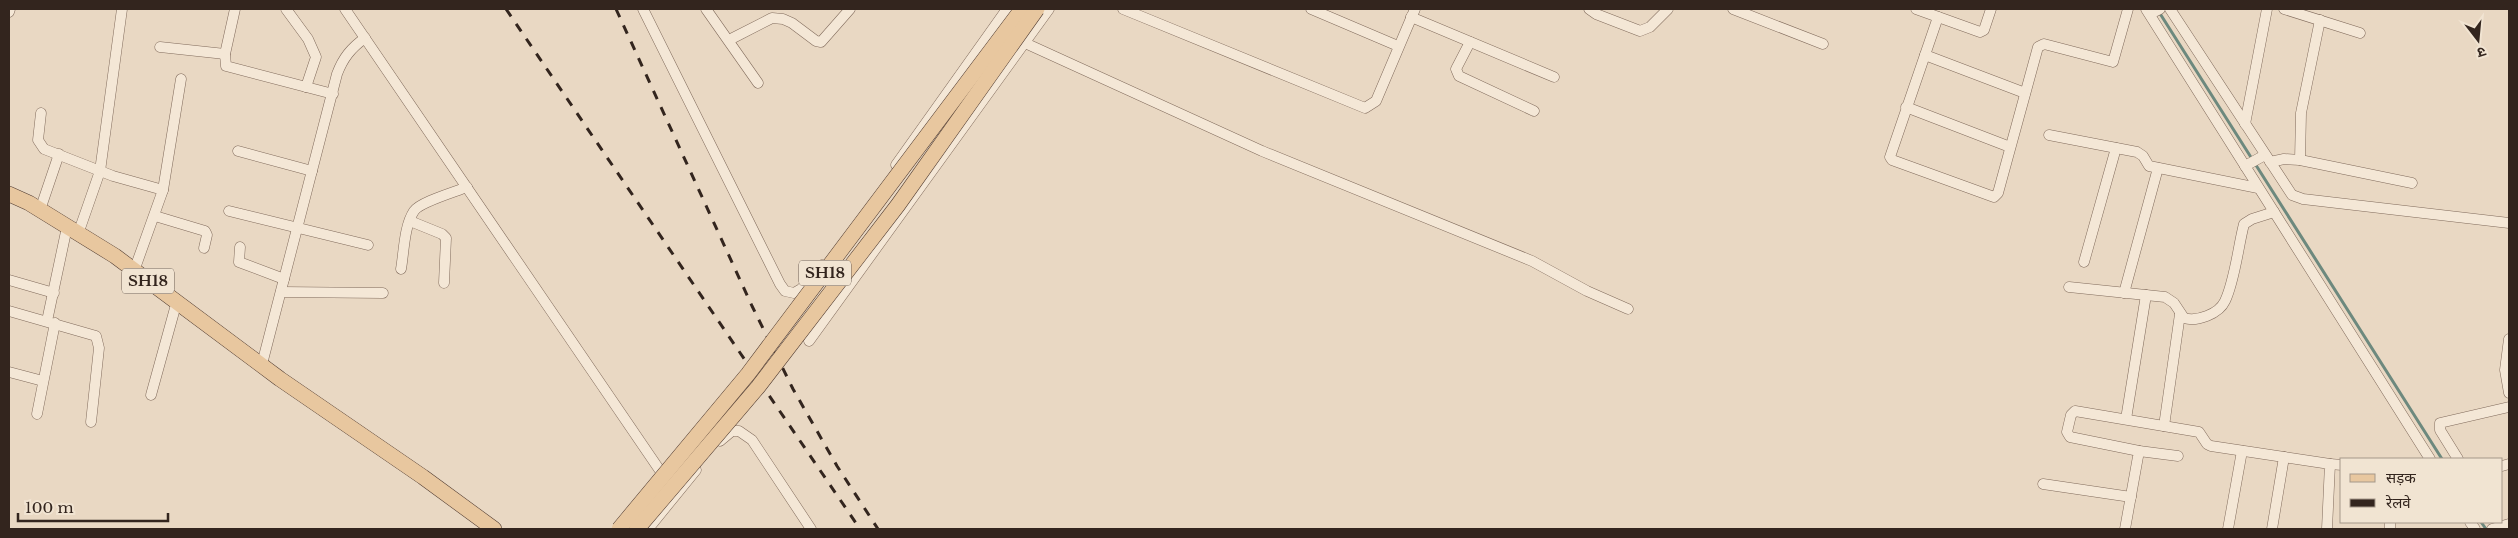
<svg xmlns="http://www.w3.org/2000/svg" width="2518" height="538" font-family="'Libre Baskerville','Noto Sans Devanagari',serif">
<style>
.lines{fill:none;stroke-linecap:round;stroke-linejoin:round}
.stream{stroke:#6d897e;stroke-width:3}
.street-casing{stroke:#816b5c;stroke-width:11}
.primary-casing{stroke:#4f3a30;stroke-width:16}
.street{stroke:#f4e7d6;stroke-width:10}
.primary{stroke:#e8c79f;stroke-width:15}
.rail{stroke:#33251e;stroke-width:3;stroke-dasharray:9 9;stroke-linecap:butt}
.primary-bridge-casing{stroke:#4f3a30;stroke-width:16;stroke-linecap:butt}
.primary-bridge{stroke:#e8c79f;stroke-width:15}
.labels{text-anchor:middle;stroke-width:4;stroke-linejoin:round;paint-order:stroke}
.shield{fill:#f1e4d2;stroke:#6c5e54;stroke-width:1}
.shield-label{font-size:15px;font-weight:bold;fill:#33251e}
</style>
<rect width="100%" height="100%" fill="#e9d8c3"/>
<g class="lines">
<g class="stream">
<path d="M 2159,12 L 2442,459"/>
<path d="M 2481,522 L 2486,529"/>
</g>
<g class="street-casing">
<g id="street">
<path d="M 235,9 L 225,54 L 226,66 L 333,94"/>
<path d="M 286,9 L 308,39 L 316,57 L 306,87"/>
<path d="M 345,9 L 663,475"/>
<path d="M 643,9 L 780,284 L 785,291 L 794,293 L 801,289 L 822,265"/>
<path d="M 706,9 L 758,83"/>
<path d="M 1123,9 L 1365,108 L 1376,101 L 1415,9"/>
<path d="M 1311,9 L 1398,46"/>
<path d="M 1589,9 L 1596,14 L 1640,31 L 1650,27 L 1668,9"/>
<path d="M 1733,9 L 1823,44"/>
<path d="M 1916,9 L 1980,32 L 1984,30 L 1991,9"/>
<path d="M 2146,9 L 2430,459"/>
<path d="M 2170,9 L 2292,195 L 2303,199 L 2509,223"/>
<path d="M 2284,9 L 2360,33"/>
<path d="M 9,12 L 10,9"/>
<path d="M 2150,14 L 2160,9"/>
<path d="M 1411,17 L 1554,77"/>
<path d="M 1938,17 L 1890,157 L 1892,160 L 1994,197 L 1998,193 L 2038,47 L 2044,44 L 2113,62 L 2128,9"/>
<path d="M 729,40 L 772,18 L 783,19 L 792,23 L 816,41 L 821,42 L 850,9"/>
<path d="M 1470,42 L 1456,69 L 1459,76 L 1534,111"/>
<path d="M 1025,43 L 1262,151 L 1532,261 L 1587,291 L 1628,309"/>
<path d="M 160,47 L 225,54"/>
<path d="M 1925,55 L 2025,93"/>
<path d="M 1906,107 L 2010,147"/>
<path d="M 41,113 L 38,140 L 44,149 L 113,176 L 163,190"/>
<path d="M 2245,124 L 2267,9"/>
<path d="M 2049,135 L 2137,152 L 2143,156 L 2149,166 L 2258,188"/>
<path d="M 238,151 L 312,171"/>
<path d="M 2300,160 L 2301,113 L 2320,20"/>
<path d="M 2270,162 L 2284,159 L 2300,160 L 2412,183"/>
<path d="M 896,165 L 1007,9"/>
<path d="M 2245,166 L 2265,155"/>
<path d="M 40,210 L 59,154"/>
<path d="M 229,211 L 368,245"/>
<path d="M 155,216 L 205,231 L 207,235 L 204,248"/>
<path d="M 410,221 L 442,234 L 446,238 L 444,283"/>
<path d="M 78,234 L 100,171 L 122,9"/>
<path d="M 240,247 L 239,262 L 284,279"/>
<path d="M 2084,262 L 2116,148"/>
<path d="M 401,269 C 404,252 404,226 414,211 C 420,202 455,192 467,187"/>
<path d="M 134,271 L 163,190 L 181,79"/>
<path d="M 9,280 L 54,293"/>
<path d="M 2069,287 L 2165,297 L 2174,303 L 2184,318 C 2197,322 2219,314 2225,301 C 2235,280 2238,247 2244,224 L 2252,219 L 2274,212"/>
<path d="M 281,292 L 383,293"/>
<path d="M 2124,293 L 2158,168"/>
<path d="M 9,311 L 96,336 L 99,348 L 91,422"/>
<path d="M 47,321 L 67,227"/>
<path d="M 2509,339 L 2505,370 L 2509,393"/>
<path d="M 809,341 L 1049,9"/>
<path d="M 262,364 L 337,74 C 343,58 351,48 365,38"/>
<path d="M 9,372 L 43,381"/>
<path d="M 151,395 L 177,301"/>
<path d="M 37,414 L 55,323"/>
<path d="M 2126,419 L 2146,295"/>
<path d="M 2164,426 L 2180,314"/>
<path d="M 720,441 L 732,431 L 739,431 L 752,440 L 811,529"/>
<path d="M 2139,451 L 2178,456"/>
<path d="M 2458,459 L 2440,430 L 2440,423 L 2509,407"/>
<path d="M 2330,464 L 2342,465"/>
<path d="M 2502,466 L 2509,464"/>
<path d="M 2043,484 L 2131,497"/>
<path d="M 2470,522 L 2475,529"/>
<path d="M 648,529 L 696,470"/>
<path d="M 2125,529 L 2139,451 L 2070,437 L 2067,432 L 2071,415 L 2075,411 L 2199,432 L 2207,444 L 2211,446 L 2330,464 L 2327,529"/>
<path d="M 2228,529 L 2242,451"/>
<path d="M 2272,529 L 2284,457"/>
<path d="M 2390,529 L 2390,522"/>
<path d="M 2492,529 L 2509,524"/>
</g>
</g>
<g class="primary-casing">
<path id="primary" d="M 9,194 L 29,203 L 115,256 L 280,379 L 423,477 L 494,529"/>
</g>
<use href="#street" class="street"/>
<use href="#primary" class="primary"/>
<g class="rail">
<path d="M 506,9 L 860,529"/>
<path d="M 616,9 L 752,306 L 793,389 L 837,466 L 878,529"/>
</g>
<g class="primary-bridge-casing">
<g id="primary-bridge">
<path d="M 619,529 L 748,374 L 1022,9"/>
<path d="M 637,529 L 758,387 L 898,205 L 1037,9"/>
</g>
</g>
<use href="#primary-bridge" class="primary-bridge"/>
</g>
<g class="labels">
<g class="shield">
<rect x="799" y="260.5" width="52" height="25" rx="4"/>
<rect x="122" y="268.5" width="52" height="25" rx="4"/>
</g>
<g class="shield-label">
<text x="825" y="278">SH18</text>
<text x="148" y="286">SH18</text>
</g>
</g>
<rect width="2518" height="538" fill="none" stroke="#33251e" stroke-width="20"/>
<rect x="2340" y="458" width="162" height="65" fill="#f1e4d2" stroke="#a5988a"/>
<rect x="2350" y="474" width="25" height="8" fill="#e8c79f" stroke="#a5988a"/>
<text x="2386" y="483" font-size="15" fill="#33251e">सड़क</text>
<rect x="2350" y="499" width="25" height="8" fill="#33251e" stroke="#a5988a"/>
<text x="2386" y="508" font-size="15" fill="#33251e">रेलवे</text>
<g transform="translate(2478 40) rotate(164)" stroke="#f1e4d2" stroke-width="4" paint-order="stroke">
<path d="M0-4L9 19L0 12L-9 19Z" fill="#33251e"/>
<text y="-8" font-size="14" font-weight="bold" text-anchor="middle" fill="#33251e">उ</text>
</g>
<path d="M18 513v8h150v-8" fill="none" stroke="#33251e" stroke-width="2.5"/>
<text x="25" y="513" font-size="15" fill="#33251e" stroke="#f1e4d2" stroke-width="4" paint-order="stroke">100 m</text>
</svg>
